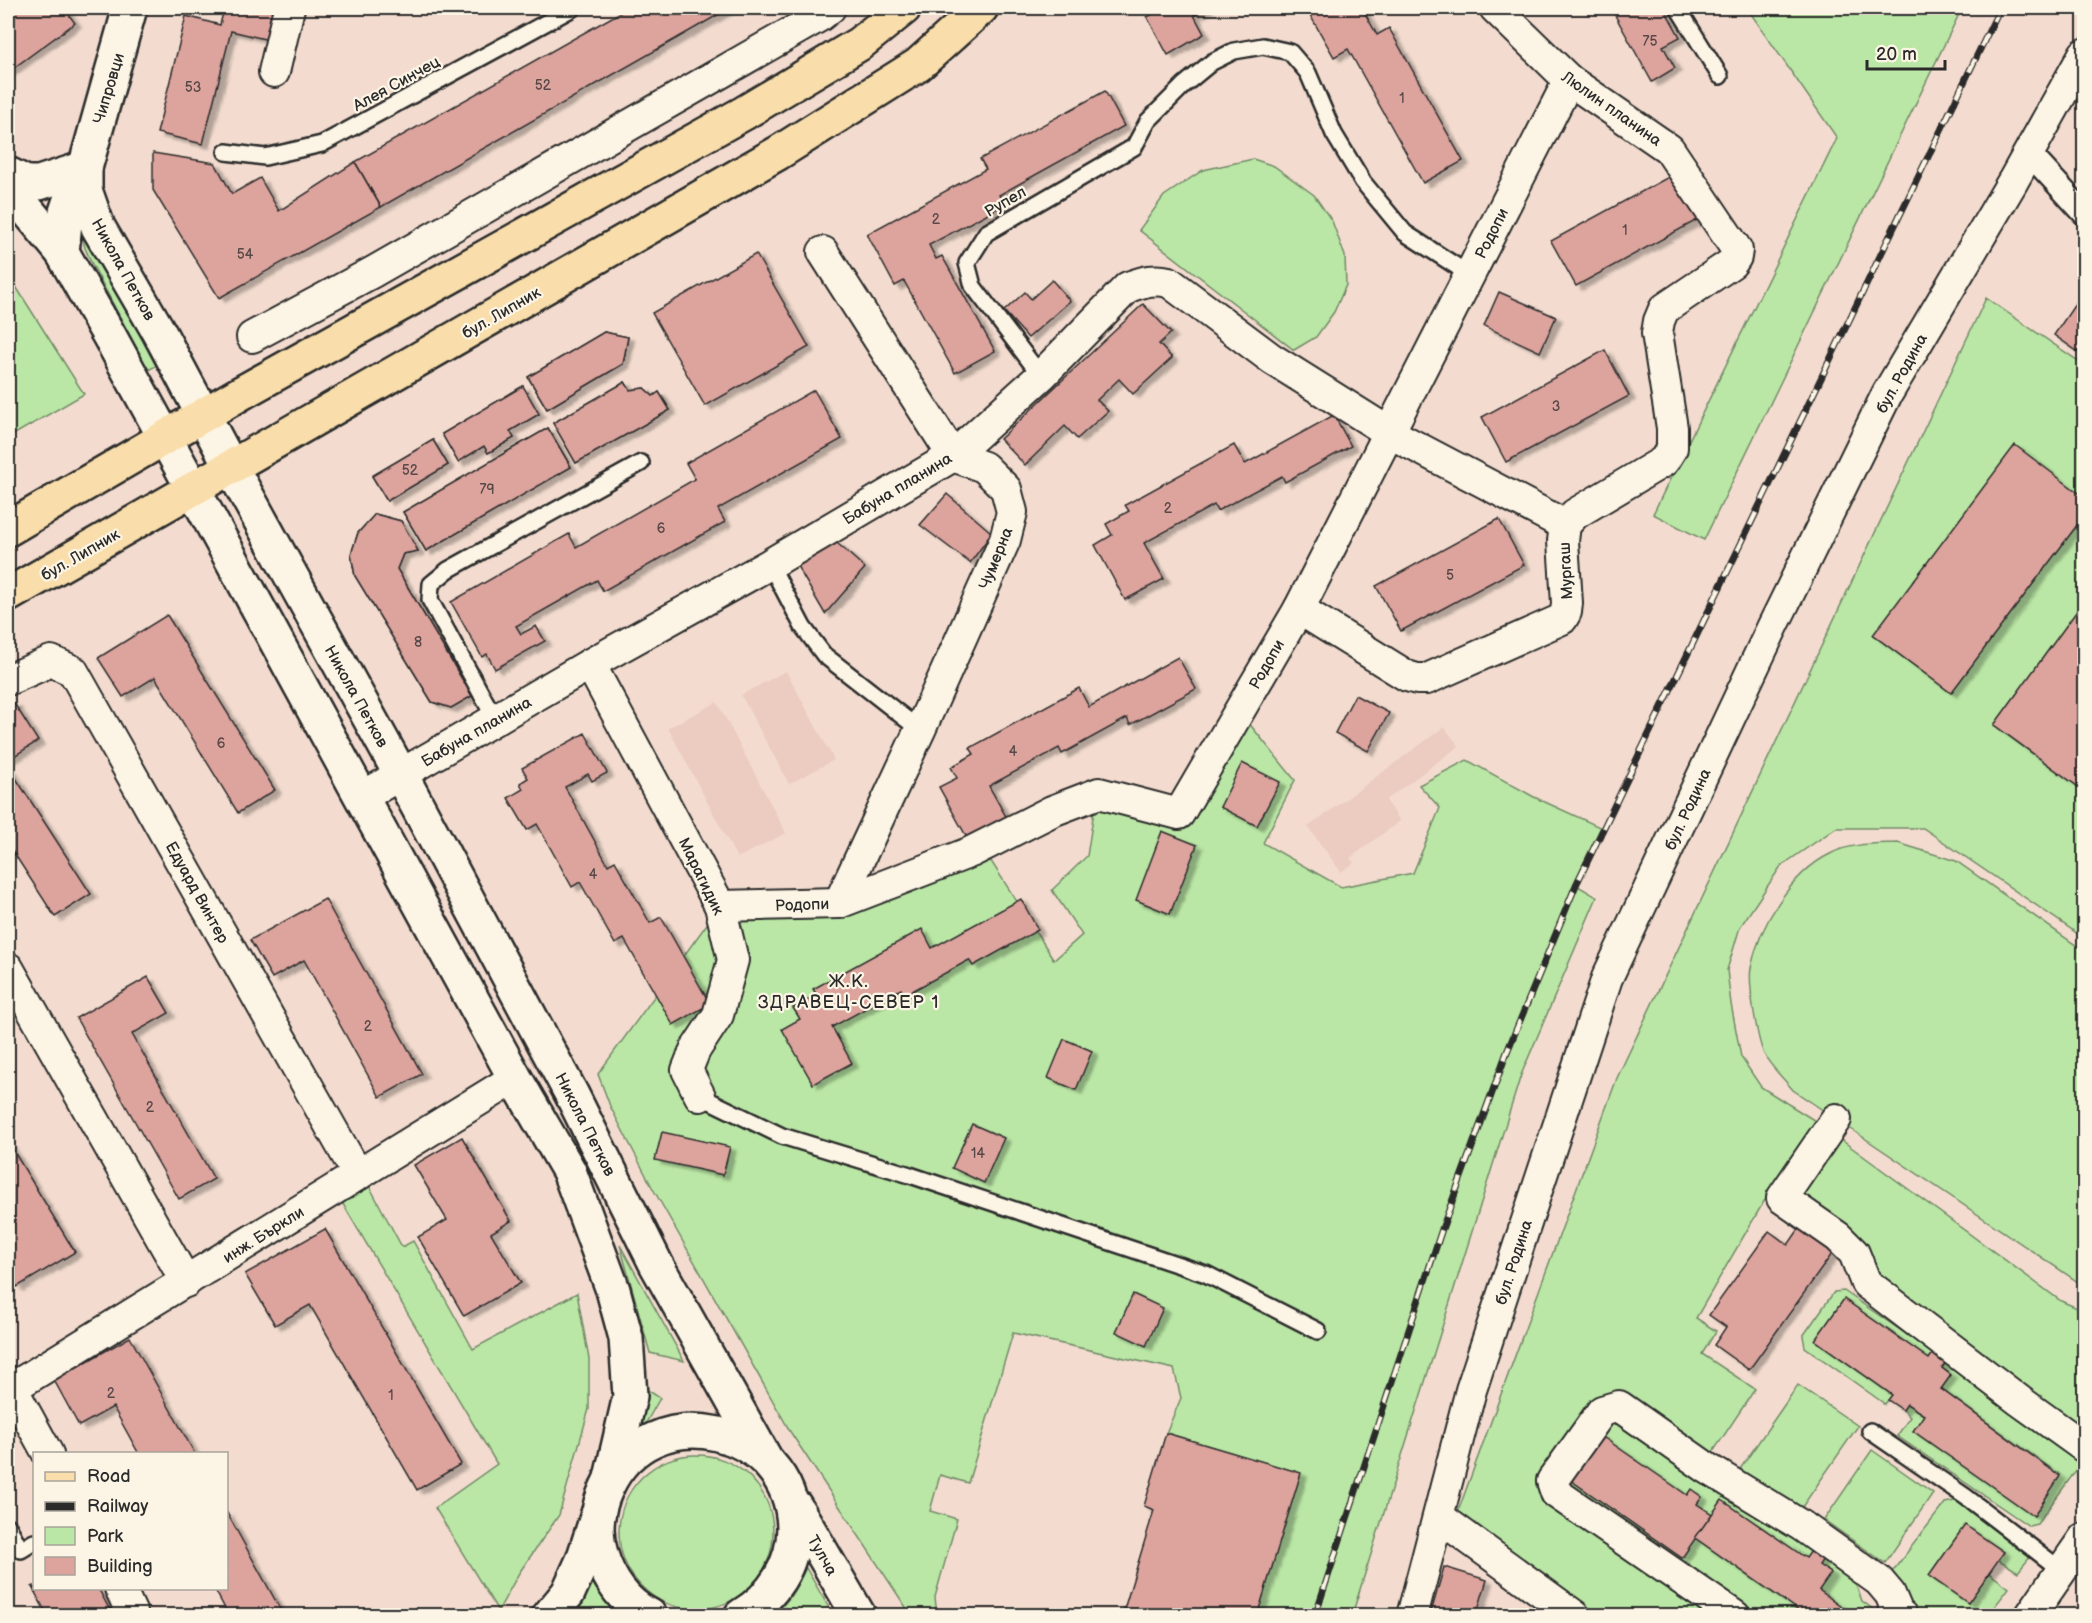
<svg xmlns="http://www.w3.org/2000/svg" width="2092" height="1623" font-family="'Balsamiq Sans',sans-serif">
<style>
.built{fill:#eccbc0}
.green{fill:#bae7a5;stroke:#728968;stroke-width:1.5}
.building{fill:#dda39d;stroke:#2b2b2b;stroke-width:1.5;filter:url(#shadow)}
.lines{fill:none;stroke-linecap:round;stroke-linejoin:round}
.service-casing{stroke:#2b2b2b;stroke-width:20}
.pedestrian-casing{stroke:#2b2b2b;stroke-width:27}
.minor-casing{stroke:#2b2b2b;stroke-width:34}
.tertiary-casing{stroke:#2b2b2b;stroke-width:38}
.secondary-casing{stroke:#2b2b2b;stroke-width:38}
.primary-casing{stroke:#2b2b2b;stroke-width:38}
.service{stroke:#fcf5e5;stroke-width:15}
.pedestrian{stroke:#fcf5e5;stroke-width:22}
.minor{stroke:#fcf5e5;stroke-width:30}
.tertiary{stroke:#fcf5e5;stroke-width:33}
.secondary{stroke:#fcf5e5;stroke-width:33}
.primary{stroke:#f9deab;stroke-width:33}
.rail-casing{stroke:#2b2b2b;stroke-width:7}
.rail{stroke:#fcf5e5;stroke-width:4.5;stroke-dasharray:14;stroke-linecap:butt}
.labels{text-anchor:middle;stroke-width:4.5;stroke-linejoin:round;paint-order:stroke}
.number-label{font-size:14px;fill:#584948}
.street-label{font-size:16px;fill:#2b2b2b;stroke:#fcf5e5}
.neighbourhood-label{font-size:18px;letter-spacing:1.5px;fill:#2b2b2b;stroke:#fcf5e5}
</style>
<defs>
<filter id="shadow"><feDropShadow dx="6" dy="4" stdDeviation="1.5" flood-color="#0004"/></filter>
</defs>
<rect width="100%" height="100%" fill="#f3dccf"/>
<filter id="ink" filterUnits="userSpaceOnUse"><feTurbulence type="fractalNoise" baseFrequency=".0167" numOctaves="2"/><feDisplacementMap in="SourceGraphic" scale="12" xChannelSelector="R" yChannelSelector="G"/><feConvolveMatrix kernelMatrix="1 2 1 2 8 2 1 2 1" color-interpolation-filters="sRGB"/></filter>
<g filter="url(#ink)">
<g class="built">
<path d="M 786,671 L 834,760 L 789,784 L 741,695 Z"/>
<path d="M 717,702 L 786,833 L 737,858 L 668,728 Z"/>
<path d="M 1444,727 L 1459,746 L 1386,800 L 1400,821 L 1350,858 L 1354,863 L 1341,872 L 1308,827 Z"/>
</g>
<g class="green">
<path d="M 1747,8 L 1962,8 L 1704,540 L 1653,514 L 1837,138 Z"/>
<path d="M 1253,159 L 1274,166 L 1314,195 L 1332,221 L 1345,256 L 1346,285 L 1334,312 L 1316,337 L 1294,350 L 1139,230 L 1164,196 L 1203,170 Z"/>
<path d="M 79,224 L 96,251 L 156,366 L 148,370 L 92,264 L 85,248 Z"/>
<path d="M 8,274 L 84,394 L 8,438 Z"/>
<path d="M 1986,298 L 2084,365 L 2084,497 L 2015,446 L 1873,635 L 1951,693 L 2084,516 L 2084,612 L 2079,608 L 1994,725 L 2084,791 L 2084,938 L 1923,828 L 1836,828 L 1781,866 L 1740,927 L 1727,970 L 1731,1004 L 1741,1057 L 1761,1087 L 1817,1122 L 1763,1203 L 1696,1318 L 1716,1331 L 1702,1354 L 1755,1389 L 1709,1458 L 1617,1397 L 1538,1484 L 1713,1615 L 1594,1615 L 1456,1517 L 1617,1078 Z"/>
<path d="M 1239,711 L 1295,780 L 1263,843 L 1341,887 L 1413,873 L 1440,808 L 1419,785 L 1467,760 L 1534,797 L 1602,828 L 1576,885 L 1597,897 L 1521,1075 L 1352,1615 L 1257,1615 L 1300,1473 L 1166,1433 L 1181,1398 L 1174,1369 L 1013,1333 L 968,1483 L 940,1475 L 930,1511 L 957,1519 L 935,1597 L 937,1615 L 911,1615 L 791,1433 L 652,1187 L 610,1106 L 598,1074 L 720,906 L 839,903 L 991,861 L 1054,960 L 1082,935 L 1052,890 L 1087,856 L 1094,811 L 1099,793 L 1179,814 Z"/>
<path d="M 1898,843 L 1956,861 L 2084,951 L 2084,1286 L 1793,1090 C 1784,1079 1770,1066 1764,1054 C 1757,1039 1748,983 1751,968 C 1759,926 1791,873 1830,854 C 1850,843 1875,844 1898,843 Z"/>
<path d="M 1840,1139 L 2061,1301 L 2084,1311 L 2084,1433 L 1876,1285 L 1801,1199 Z"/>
<path d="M 365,1178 L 402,1247 L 413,1241 L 473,1349 L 577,1293 L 589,1359 L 589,1409 L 559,1515 L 519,1573 L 498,1611 L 435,1508 L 497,1464 L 337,1194 Z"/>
<path d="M 620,1245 L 684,1361 L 650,1353 Z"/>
<path d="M 1844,1291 L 1933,1353 L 1929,1359 L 1844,1299 L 1815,1340 L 1892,1395 L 1885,1404 L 1805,1347 L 1803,1336 L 1834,1292 Z"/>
<path d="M 1946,1362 L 2075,1454 L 2080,1465 L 2037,1524 L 2029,1526 L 1897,1436 L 1910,1417 L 1903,1410 L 1907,1404 L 1924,1415 L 2034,1516 L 2060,1475 L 1941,1389 L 1951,1375 L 1942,1368 Z"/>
<path d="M 1798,1385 L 1858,1426 L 1800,1510 L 1740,1469 Z"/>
<path d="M 646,1389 L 660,1398 L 642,1430 Z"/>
<path d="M 1606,1413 L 1852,1573 L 1862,1601 L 1881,1615 L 1754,1615 L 1557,1479 Z"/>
<path d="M 1872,1450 L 1933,1493 L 1885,1563 L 1824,1520 Z"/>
<circle cx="696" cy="1532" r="77"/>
<path d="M 1959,1500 L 2035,1551 L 2018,1572 L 1999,1560 L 2004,1552 L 1965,1525 L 1929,1576 L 1968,1603 L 1989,1573 L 2009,1588 L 1988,1615 L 1922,1615 L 1893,1594 L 1889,1576 L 1945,1503 Z"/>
<path d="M 806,1568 L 833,1615 L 772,1615 C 789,1603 797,1586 806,1568 Z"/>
<path d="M 592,1583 L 611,1608 L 579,1609 Z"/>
</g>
<g class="building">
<path d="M 19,8 L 64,8 L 75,23 L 8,72 L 8,16 Z"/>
<path d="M 224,8 L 277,8 L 269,40 L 231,31 L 203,144 L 157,133 L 186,16 L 220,25 Z"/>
<path d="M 628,8 L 730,8 L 381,207 L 355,162 Z"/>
<path d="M 1165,8 L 1208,8 L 1194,15 L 1204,34 L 1168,55 L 1147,17 Z"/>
<path d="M 1306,8 L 1362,8 L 1377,35 L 1389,28 L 1463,161 L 1423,183 L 1348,49 L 1334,57 Z"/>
<path d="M 1611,8 L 1664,8 L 1680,37 L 1663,46 L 1675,68 L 1652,82 Z"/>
<path d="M 1105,91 L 1124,126 L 999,195 L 1005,204 L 929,245 L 936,259 L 942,256 L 995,351 L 955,373 L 904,281 L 895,286 L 867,234 L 986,169 L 980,159 Z"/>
<path d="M 153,153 L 215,163 L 232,194 L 260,178 L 279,211 L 355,162 L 381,207 L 219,298 L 153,190 Z"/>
<path d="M 1674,174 L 1699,219 L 1576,286 L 1551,241 Z"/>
<path d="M 756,254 L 809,347 L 705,406 L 652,313 Z"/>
<path d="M 1052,280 L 1070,301 L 1028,338 L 1004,311 L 1025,292 L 1031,299 Z"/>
<path d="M 2084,291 L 2084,356 L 2054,335 Z"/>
<path d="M 1499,292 L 1556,317 L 1540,352 L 1484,326 Z"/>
<path d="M 1143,304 L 1171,333 L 1159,344 L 1172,358 L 1133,394 L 1119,379 L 1097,400 L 1108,411 L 1077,439 L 1065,426 L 1025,465 L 1000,439 Z"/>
<path d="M 604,332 L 628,337 L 623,364 L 547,409 L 528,377 Z"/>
<path d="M 604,332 L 628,337 L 623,364 L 547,409 L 528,377 Z"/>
<path d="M 1605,350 L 1629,396 L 1506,462 L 1482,417 Z"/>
<path d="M 625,382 L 630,390 L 644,388 L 653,396 L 659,392 L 670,410 L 576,463 L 553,423 Z"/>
<path d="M 625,382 L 630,390 L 644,388 L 653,396 L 659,392 L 670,410 L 576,463 L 553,423 Z"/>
<path d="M 523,386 L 539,414 L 510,431 L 514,438 L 488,453 L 484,446 L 458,462 L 442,434 Z"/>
<path d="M 523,386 L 539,414 L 510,431 L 514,438 L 488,453 L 484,446 L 458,462 L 442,434 Z"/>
<path d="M 814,390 L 842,439 L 718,509 L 725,522 L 603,591 L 597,580 L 516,626 L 521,634 L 536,626 L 545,641 L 495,669 L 487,654 L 482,657 L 451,602 L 569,534 L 576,547 L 695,479 L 686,463 Z"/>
<path d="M 1334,415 L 1351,446 L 1285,482 L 1282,476 L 1217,511 L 1214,505 L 1144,543 L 1164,579 L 1125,600 L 1095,545 L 1112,535 L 1106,524 L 1129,511 L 1125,505 L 1234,445 L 1245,464 Z"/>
<path d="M 548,428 L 571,467 L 426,551 L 403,512 Z"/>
<path d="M 548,428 L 571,467 L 426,551 L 403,512 Z"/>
<path d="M 433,440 L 448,465 L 387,501 L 372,476 Z"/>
<path d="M 433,440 L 448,465 L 387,501 L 372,476 Z"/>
<path d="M 2015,445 L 2084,497 L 2084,516 L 1951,693 L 1873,635 Z"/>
<path d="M 947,494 L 992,533 L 970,563 L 920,525 Z"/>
<path d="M 375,514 L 401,521 L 418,551 L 403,554 L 397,569 L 472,696 L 451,708 L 432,702 L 355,576 L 351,554 L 358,533 Z"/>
<path d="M 375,514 L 401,521 L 418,551 L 403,554 L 397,569 L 472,696 L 451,708 L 432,702 L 355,576 L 351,554 L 358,533 Z"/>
<path d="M 1499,519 L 1524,565 L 1401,631 L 1376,586 Z"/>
<path d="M 836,542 L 865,568 L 825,614 L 797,566 Z"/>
<path d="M 2079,608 L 2084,612 L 2084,791 L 1994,725 Z"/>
<path d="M 167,615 L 275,790 L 238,813 L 155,677 L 123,697 L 98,658 Z"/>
<path d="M 1178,657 L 1196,689 L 1130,725 L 1127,718 L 1062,754 L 1059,748 L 989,786 L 1009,822 L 970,843 L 939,787 L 957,778 L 951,767 L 974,754 L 970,748 L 1079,688 L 1089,707 Z"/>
<path d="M 1355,695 L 1389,713 L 1368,751 L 1335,733 Z"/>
<path d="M 14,703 L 38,741 L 8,760 L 8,707 Z"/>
<path d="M 585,733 L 607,773 L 592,781 L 588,774 L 565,787 L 608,865 L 615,861 L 650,923 L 661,917 L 710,1004 L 673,1025 L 624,939 L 615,944 L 580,882 L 572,887 L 537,824 L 527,830 L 508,798 L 523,789 L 520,783 L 528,778 L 522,768 Z"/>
<path d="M 1242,763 L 1280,782 L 1257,826 L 1220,807 Z"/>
<path d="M 8,766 L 91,894 L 55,917 L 8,844 Z"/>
<path d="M 1162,831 L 1197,845 L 1170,914 L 1136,900 Z"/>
<path d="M 325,899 L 422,1074 L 380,1097 L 304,960 L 272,978 L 250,940 Z"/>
<path d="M 1021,899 L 1038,930 L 973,966 L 969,960 L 905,995 L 901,989 L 832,1027 L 852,1063 L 813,1084 L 782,1029 L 800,1019 L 793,1008 L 817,995 L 813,989 L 922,929 L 932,948 Z"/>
<path d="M 148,977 L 169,1013 L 132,1034 L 214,1179 L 179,1199 L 76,1018 Z"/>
<path d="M 1064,1039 L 1092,1051 L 1076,1090 L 1048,1078 Z"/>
<path d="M 972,1124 L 1004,1138 L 984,1183 L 952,1168 Z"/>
<path d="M 662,1132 L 730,1147 L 723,1175 L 655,1160 Z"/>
<path d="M 462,1137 L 511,1221 L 491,1233 L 521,1283 L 464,1316 L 418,1237 L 447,1220 L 414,1165 Z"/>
<path d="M 8,1142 L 75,1252 L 17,1287 L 8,1272 Z"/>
<path d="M 1803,1223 L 1837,1247 L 1749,1370 L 1714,1345 L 1726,1327 L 1709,1315 L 1769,1231 L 1788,1245 Z"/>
<path d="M 325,1229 L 461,1464 L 417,1490 L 310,1305 L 275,1325 L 245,1274 Z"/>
<path d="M 1133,1294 L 1163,1308 L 1146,1346 L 1116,1332 Z"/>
<path d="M 1844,1299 L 1929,1359 L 1933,1353 L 1946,1362 L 1942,1368 L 1951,1375 L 1941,1389 L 2060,1476 L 2034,1516 L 1913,1431 L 1924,1415 L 1907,1404 L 1903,1410 L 1888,1400 L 1892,1395 L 1815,1340 Z"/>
<path d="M 130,1337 L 195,1454 L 139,1454 L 113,1407 L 79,1426 L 54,1380 Z"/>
<path d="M 1166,1433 L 1301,1473 L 1257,1616 L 1122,1616 L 1154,1510 L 1144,1506 Z"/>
<path d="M 1600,1435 L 1687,1495 L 1691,1489 L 1702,1497 L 1697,1504 L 1712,1514 L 1682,1558 L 1569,1479 Z"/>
<path d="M 1722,1500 L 1806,1558 L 1811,1551 L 1823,1559 L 1819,1565 L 1831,1573 L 1819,1590 L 1855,1616 L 1801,1616 L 1803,1614 L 1695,1538 Z"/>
<path d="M 226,1511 L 284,1616 L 229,1616 L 214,1588 L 226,1588 Z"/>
<path d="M 1965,1525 L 2004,1552 L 1968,1603 L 1929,1576 Z"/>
<path d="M 1444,1567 L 1487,1580 L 1476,1616 L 1430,1616 Z"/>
<path d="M 34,1586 L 34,1588 L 98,1588 L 113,1616 L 48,1616 L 32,1587 Z"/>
</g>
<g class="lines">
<g class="service-casing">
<g id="service">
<path d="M 1678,8 L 1720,76"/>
<path d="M 226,152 L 265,157 L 322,144 L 573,8"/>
<path d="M 1041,376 L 973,286 L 967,263 L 986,233 L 1134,147 L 1148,121 L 1184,85 L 1212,62 L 1234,51 L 1263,46 L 1290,52 L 1308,73 L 1334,134 L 1363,182 L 1405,233 L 1470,275"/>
<path d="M 770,564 L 803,627 L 824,655 L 920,730"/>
<path d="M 495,719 L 430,600 L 431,584 L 448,570 L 641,463"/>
<path d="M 700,1096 L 782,1136 L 910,1175 L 1206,1274 L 1318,1331"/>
<path d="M 1870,1431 L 1966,1497 L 2061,1570"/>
<path d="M 8,1526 L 21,1550 L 34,1542"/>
</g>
</g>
<g class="pedestrian-casing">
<path id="pedestrian" d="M 2029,153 L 2084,213"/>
</g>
<g class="minor-casing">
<g id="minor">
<path d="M 274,72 L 289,8"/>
<path d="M 823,252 L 953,456 L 984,467 L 1006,489 L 1012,512 L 1005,540 L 920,730 L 839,903"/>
<path d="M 252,337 L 373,272 L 820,16 L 830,8"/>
<path d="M 1299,609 L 1407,676 L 1417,679 L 1427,679 L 1562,619 L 1566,612 L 1567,603 L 1563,541 L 1565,525 L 1575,514 L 1664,461 L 1672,448 L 1672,428 L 1657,333 L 1659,321 L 1664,309 L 1732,263 L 1736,257 L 1737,250 L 1669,149 L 1569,80 L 1495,8"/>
<path d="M 590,664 L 720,906 L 733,960 L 718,1015 L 695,1050 L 687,1070 L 700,1096"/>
<path d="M 8,680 L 51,661 L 73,671 L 358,1175"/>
<path d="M 362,797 L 590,664 L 770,564 L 953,456 L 1041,376 L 1128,287 C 1143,282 1153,278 1169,282 L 1272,359 L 1390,433 L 1565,525"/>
<path d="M 720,906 L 839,903 L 971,852 L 1052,811 L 1099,793 L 1179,814 L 1299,609 L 1569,80"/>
<path d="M 8,968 L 186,1282"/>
<path d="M 1836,1119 L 1782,1198 L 1838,1237 L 1854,1253 L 1866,1283 L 2020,1401 L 2084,1447"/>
<path d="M 8,1381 L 48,1454"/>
<path d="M 12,1388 L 515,1078"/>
<path d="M 1439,1517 L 1575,1616"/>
<path d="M 120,1588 L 133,1616"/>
<path d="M 1412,1616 L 1471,1390 L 1607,978 L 1772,628 L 1887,394 L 2013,181 L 2084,54"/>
<path d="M 1735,1616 L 1556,1493 L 1552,1481 L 1602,1411 L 1619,1406 L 1707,1468 L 1802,1526 L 1879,1581 L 1890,1594 L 1898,1613 L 1902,1616"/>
<path d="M 2030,1616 L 2084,1538"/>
</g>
</g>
<g class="tertiary-casing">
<g id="tertiary">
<path d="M 8,187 L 62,252"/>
<path d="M 549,1616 L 568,1593 L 583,1560 L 598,1514"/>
</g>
</g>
<g class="secondary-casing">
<g id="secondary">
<path d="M 130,8 L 85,168 L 85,190 L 98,227 L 159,332 L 231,467 L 401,775 L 572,1095 L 656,1264 L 766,1460"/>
<path d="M 85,169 L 71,197 L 66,212 L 62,252 L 110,337 L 515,1078 L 569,1171 L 613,1290 L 626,1338 L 630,1396 L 611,1478"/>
<path d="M 8,174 L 26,183 L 39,183 L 85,168"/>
<path d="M 795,1506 L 859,1616"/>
<path d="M 650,1616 C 625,1604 608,1579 601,1554 C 594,1532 597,1508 607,1487 C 650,1394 791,1424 794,1527 C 794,1565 773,1597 741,1616"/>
</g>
</g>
<g class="primary-casing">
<g id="primary">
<path d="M 8,529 L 243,392 L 744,113 L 859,44 L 904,8"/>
<path d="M 8,595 L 778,153 L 918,65 L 981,8"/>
</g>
</g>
<use href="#service" class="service"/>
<use href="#pedestrian" class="pedestrian"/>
<use href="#minor" class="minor"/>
<use href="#tertiary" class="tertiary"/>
<use href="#secondary" class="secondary"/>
<use href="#primary" class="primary"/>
<g class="rail-casing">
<path id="rail" d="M 1315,1616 L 1442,1229 L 1507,1052 L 1576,885 L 2000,8"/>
</g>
<use href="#rail" class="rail"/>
</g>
</g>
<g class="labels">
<g class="number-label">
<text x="1650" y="46">75</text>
<text x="543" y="90">52</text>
<text x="193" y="92">53</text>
<text x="1402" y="103">1</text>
<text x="936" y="224">2</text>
<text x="1625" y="235">1</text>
<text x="245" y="259">54</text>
<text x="1556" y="411">3</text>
<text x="410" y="475">52</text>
<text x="487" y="494">79</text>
<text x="1168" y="513">2</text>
<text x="661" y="533">6</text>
<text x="1450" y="580">5</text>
<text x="418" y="647">8</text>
<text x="221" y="748">6</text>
<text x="1013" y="756">4</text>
<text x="593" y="879">4</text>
<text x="368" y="1031">2</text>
<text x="150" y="1112">2</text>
<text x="978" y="1158">14</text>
<text x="111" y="1398">2</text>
<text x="391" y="1400">1</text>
</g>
<g class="street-label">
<text transform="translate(396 83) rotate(-29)" y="6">Алея Синчец</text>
<text transform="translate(108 88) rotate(-73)" y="6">Чипровци</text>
<text transform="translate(1612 108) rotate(35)" y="6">Люлин планина</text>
<text transform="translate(1005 201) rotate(-30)" y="6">Рупел</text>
<text transform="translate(1491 233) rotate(-63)" y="6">Родопи</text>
<text transform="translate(124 269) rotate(61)" y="6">Никола Петков</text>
<text transform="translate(501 312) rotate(-30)" y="6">бул. Липник</text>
<text transform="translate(1901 373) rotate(-61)" y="6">бул. Родина</text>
<text transform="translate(897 488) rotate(-31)" y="6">Бабуна планина</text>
<text transform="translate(80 554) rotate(-30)" y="6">бул. Липник</text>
<text transform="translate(995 558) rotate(-68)" y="6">Чумерна</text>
<text transform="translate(1565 571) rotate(-93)" y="6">Мургаш</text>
<text transform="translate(1266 664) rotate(-60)" y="6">Родопи</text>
<text transform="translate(357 696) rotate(61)" y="6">Никола Петков</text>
<text transform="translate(476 731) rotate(-30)" y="6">Бабуна планина</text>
<text transform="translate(1687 809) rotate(-65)" y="6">бул. Родина</text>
<text transform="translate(702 876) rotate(64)" y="6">Марагидик</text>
<text transform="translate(198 892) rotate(61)" y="6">Едуард Винтер</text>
<text transform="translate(802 904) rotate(-2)" y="6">Родопи</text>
<text transform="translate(586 1124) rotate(63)" y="6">Никола Петков</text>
<text transform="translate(263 1234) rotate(-32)" y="6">инж. Бъркли</text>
<text transform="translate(1513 1262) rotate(-72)" y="6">бул. Родина</text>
<text transform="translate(823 1555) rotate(60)" y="6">Тулча</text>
</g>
<g class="neighbourhood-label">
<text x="849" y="987">Ж.К.<tspan x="849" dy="21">ЗДРАВЕЦ-СЕВЕР 1</tspan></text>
</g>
</g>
<rect width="2092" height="1623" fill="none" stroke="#fcf5e5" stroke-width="30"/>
<rect x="15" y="15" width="2062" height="1593" fill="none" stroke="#2b2b2b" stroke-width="2" filter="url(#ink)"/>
<rect x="33" y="1452" width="195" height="138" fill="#fcf5e5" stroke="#a8a49b" stroke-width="1.5"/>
<rect x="45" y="1472" width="30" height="9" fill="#f9deab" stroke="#a8a49b" stroke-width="1.5"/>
<text x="87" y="1482" font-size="18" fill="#2b2b2b">Road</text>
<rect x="45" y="1502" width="30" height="9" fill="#2b2b2b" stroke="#a8a49b" stroke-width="1.5"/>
<text x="87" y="1512" font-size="18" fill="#2b2b2b">Railway</text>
<rect x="45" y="1527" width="30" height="18" fill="#bae7a5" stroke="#a8a49b" stroke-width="1.5"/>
<text x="87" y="1542" font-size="18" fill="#2b2b2b">Park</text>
<rect x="45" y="1557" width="30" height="18" fill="#dda39d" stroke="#a8a49b" stroke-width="1.5"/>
<text x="87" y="1572" font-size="18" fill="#2b2b2b">Building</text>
<path d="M1867 60v9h78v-9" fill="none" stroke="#2b2b2b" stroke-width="3"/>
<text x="1876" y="60" font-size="18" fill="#2b2b2b" stroke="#fcf5e5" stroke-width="4.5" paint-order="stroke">20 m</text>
</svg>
